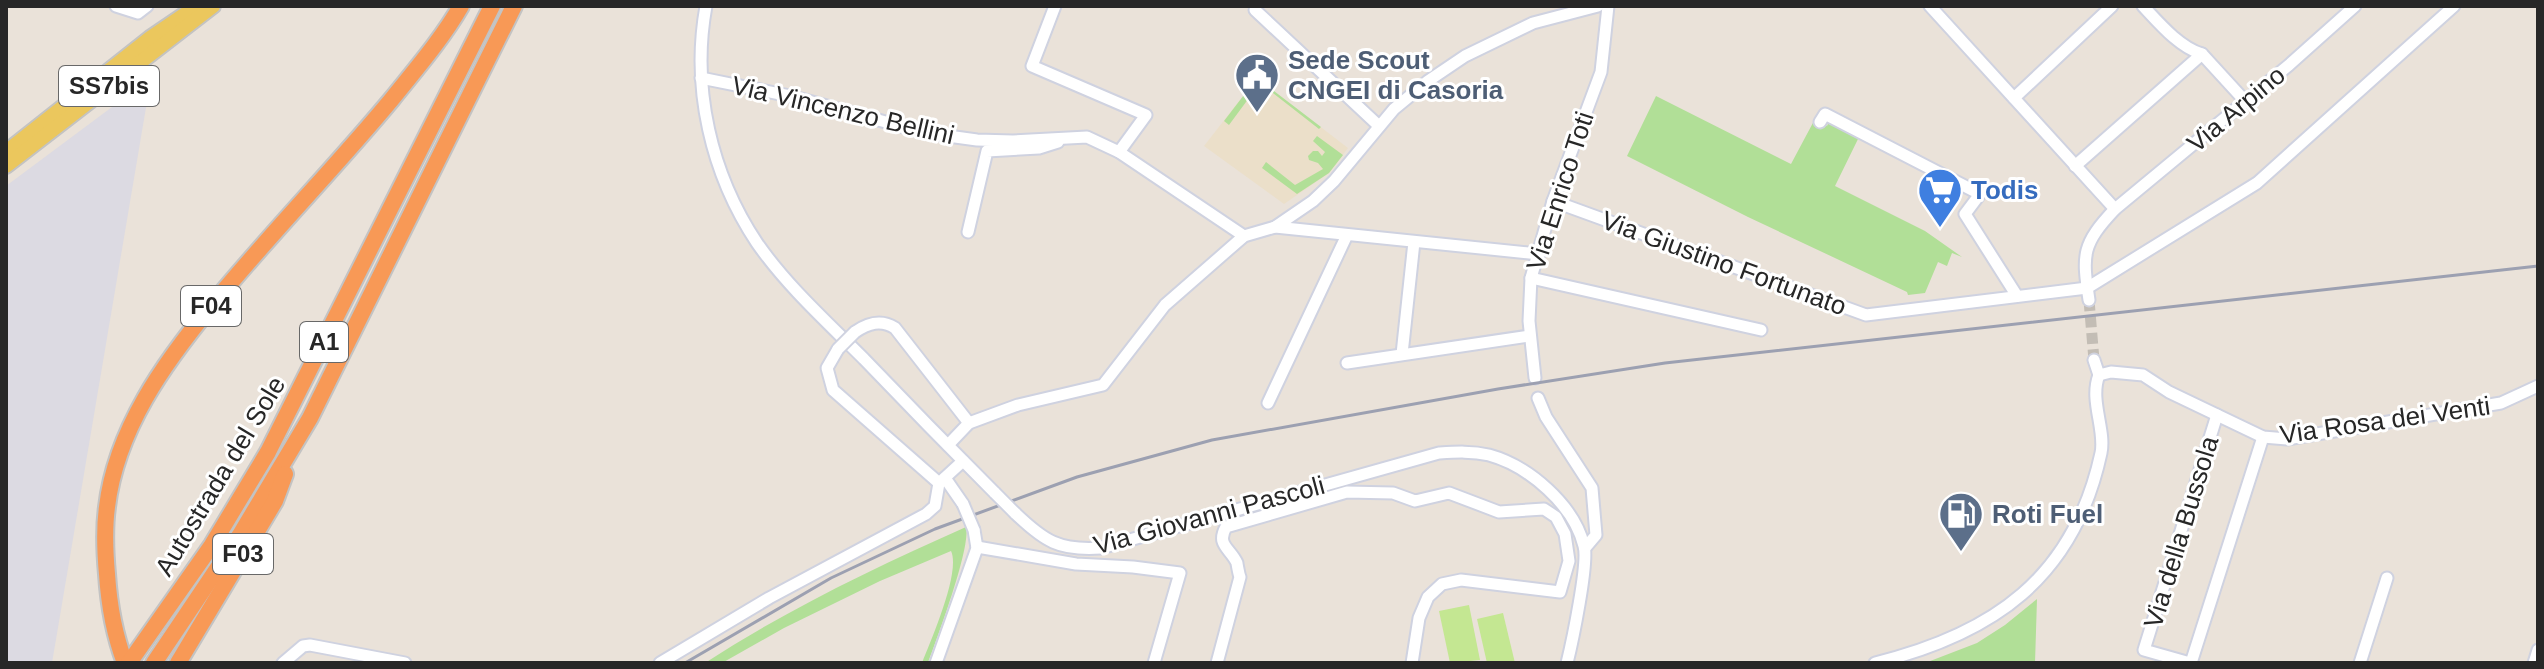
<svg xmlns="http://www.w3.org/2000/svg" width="2544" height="669" font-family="Arial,sans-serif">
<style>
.industrial{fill:#dcdae2}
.education{fill:#ebdfc9}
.green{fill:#b1df97}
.pitch{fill:#c4e792}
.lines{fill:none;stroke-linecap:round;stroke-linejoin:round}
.minor-tunnel{stroke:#c3bdb5;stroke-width:11;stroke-dasharray:11 5.5;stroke-linecap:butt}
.minor-casing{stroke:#cfd2e0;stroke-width:15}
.major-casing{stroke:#c3c3c3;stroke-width:18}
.highway-casing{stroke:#c3c3c3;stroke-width:20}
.minor{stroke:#fff;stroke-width:11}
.major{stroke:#ebc75d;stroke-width:14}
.highway{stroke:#f89956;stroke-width:16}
.rail{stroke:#9ca0b1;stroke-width:3}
.minor-bridge-casing{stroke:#cfd2e0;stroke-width:15;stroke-linecap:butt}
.minor-bridge{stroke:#fff;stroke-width:11}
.labels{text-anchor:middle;stroke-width:6;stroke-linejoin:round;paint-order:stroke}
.shield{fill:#fff;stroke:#686868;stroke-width:2}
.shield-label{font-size:24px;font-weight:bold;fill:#272727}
.service-label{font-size:26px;font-weight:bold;fill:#4e5e75;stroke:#fff;text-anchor:start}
.street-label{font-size:26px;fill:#272727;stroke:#fff}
.shop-label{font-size:26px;font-weight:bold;fill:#366cbe;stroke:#fff;text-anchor:start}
</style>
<rect width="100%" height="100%" fill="#eae2d9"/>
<path class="industrial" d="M 151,78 L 52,663 L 6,663 L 6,186 Z"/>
<path class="education" d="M 1257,78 L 1348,148 L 1329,173 L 1284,204 L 1204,146 Z"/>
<g class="green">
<path d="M 1257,78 L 1321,127 L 1319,129 L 1260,83 L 1229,125 L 1224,121 Z"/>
<path d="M 1656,96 L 1791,164 L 1815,119 L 1827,126 L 1829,122 L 1859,137 L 1835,186 L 1925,231 L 1962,257 L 1952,253 L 1947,266 L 1938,262 L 1925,293 L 1908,295 L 1907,292 L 1748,217 L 1627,156 Z"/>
<path d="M 1317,136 L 1343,155 L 1329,173 L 1297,194 L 1262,168 L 1266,162 L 1295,185 L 1323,169 L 1318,163 L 1309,160 L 1308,156 L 1313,151 L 1318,151 L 1322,156 L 1325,152 L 1313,141 Z"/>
<path d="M 966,527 C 971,548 937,638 928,663 L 922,663 C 931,640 961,572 951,551 L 880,581 L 784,628 L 722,663 L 705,663 C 788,609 876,567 966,527 Z"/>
<path d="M 2037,599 L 2035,663 L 1925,663 L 1977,643 L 2005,625 Z"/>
</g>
<g class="pitch">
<path d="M 1469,605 L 1480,660 L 1450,663 L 1439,611 Z"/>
<path d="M 1503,613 L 1515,663 L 1487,663 L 1477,619 Z"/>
</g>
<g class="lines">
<path class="minor-tunnel" d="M 2089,300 L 2094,360"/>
<g class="minor-casing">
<g id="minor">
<path d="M 116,6 L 138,13 L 147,6"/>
<path d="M 706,6 C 691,88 711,174 757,243 C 787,286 827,322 864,359 C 907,404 951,449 995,493"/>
<path d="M 1055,6 L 1032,66 L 1146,115 L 1119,152"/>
<path d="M 1930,6 L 2115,209"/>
<path d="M 2143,6 C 2159,23 2179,47 2202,54 L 2245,101"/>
<path d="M 1255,10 L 1379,126"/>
<path d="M 701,78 L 790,96 L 926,133 L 977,140 L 1013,141 L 1087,137 L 1119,152 L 1244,236"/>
<path d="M 2014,98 L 2112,6"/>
<path d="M 1820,122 L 1825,114 L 1980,194 L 1965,214 L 2017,296"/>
<path d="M 2075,166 L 2202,54"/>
<path d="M 1553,201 L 1866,315 L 2087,288 L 2257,183 L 2454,6"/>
<path d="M 1275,227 L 1539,254"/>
<path d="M 968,232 L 987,151 L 1039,148 L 1058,142"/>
<path d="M 1531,278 L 1761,330"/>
<path d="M 2089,300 C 2082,254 2082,244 2115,209 L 2289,65 L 2355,6"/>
<path d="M 855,332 C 868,323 881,319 895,328 L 969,423"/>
<path d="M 838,349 L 827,368 L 833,390 L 939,483"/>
<path d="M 1402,354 L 1414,242"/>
<path d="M 2094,360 L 2099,375"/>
<path d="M 1347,363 L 1529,336"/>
<path d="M 2099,375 L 2111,372 L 2143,375 L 2169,392 L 2263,437 L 2287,439 L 2501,403 L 2538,386"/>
<path d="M 1535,378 L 1529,321 L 1531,278 L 1553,201 L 1601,72 L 1608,6"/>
<path d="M 1538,398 L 1546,417 L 1592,488 L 1596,535 L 1585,548"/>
<path d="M 1268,403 L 1347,235"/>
<path d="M 948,445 L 969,423 L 1018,405 L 1103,385 L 1165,305 L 1244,236 L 1275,227 L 1313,201 L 1334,181 L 1394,109 L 1428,81 L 1465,56 L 1533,23 L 1598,6"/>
<path d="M 945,478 L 963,504"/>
<path d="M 939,483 L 963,461"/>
<path d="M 1015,513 C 1044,541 1059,551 1101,548 L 1439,453 C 1456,452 1472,451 1489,455 C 1529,466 1574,505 1584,546 C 1589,562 1572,643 1567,663"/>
<path d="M 977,547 L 1076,564 L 1133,567 L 1180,573 L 1154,663"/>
<path d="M 283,663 L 303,646 L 310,645 L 405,663"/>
<path d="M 660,663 L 769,598 L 926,514 L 935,506 L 939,483"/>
<path d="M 936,663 L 977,548 L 974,530"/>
<path d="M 1217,663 L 1240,577 C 1239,575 1237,564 1237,563 C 1230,548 1216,545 1226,527 L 1347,492 L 1393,493 L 1415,501 L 1449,493 L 1499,512 L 1544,509 L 1556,517 L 1565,534 L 1569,561 L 1560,592 L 1461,580 L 1442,584 L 1428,597 L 1419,618 L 1412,663"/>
<path d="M 1875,663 C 1993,634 2074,578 2101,453 C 2106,430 2089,400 2099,375"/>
<path d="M 2190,663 L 2144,650 L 2217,415"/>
<path d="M 2191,663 L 2263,437"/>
<path d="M 2360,663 L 2387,578"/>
<path d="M 2534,663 L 2538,650"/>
</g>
</g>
<g class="major-casing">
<g id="major">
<path d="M 6,152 L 150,38 L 197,6"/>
<path d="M 6,166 L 213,6"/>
</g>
</g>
<g class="highway-casing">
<g id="highway">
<path d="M 125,663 C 114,634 109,605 107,574 C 105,552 104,529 107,507 C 116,430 164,363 212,305 C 270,234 334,169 392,99 C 416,69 442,39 461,6"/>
<path d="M 129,663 L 212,545 L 268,452 L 492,6"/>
<path d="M 154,663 L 240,535 L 310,418 L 514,6"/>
<path d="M 178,663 L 275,501 L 285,474"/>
</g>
</g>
<use href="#minor" class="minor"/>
<use href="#major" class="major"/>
<use href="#highway" class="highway"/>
<path class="rail" d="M 685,663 L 831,578 L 935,529 L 1077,477 L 1212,440 L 1498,389 L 1665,363 L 2538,266"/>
<g class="minor-bridge-casing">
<g id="minor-bridge">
<path d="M 838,349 L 855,332"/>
<path d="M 995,493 L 1015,513"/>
<path d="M 963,504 L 974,530"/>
</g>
</g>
<use href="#minor-bridge" class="minor-bridge"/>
</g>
<defs>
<g id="civic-pin" transform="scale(2.3)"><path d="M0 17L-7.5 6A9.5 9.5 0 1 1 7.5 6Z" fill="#5c6f8a" stroke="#fff"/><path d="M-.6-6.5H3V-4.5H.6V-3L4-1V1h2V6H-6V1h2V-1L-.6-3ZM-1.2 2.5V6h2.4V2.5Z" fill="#fff"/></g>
<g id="supermarket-pin" transform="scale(2.3)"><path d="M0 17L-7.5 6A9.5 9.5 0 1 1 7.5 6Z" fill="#3f7fe0" stroke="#fff"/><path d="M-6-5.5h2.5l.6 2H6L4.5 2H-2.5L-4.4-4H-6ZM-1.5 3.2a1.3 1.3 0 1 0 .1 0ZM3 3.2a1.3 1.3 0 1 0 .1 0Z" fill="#fff"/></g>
<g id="fuel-pin" transform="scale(2.3)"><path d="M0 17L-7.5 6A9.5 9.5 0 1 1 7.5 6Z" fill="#5c6f8a" stroke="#fff"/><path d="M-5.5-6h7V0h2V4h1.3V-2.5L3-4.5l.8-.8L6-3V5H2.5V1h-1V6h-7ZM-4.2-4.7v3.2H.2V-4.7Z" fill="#fff"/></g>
</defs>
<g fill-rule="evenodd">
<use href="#civic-pin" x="1257" y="75"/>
<use href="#supermarket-pin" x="1940" y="190"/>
<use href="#fuel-pin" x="1961" y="514"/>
</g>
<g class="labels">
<g class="shield">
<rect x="59" y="66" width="100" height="40" rx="6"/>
<rect x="181" y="286" width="60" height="40" rx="6"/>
<rect x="300" y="322" width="48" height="40" rx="6"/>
<rect x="213" y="534" width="60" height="40" rx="6"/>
</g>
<g class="shield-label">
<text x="109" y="94">SS7bis</text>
<text x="211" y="314">F04</text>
<text x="324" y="350">A1</text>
<text x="243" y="562">F03</text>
</g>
<g class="service-label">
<text x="1288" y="69">Sede Scout<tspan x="1288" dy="30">CNGEI di Casoria</tspan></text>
<text x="1992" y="523">Roti Fuel</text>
</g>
<g class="street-label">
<text transform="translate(2236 109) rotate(-40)" y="9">Via Arpino</text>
<text transform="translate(843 110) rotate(13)" y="9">Via Vincenzo Bellini</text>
<text transform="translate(1560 191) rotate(-72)" y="9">Via Enrico Toti</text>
<text transform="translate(1724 263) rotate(20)" y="9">Via Giustino Fortunato</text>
<text transform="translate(2385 420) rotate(-8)" y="9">Via Rosa dei Venti</text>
<text transform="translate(220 476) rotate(-59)" y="9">Autostrada del Sole</text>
<text transform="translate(1209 515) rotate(-15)" y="9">Via Giovanni Pascoli</text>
<text transform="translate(2181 532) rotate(-73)" y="9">Via della Bussola</text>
</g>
<g class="shop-label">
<text x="1971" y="199">Todis</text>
</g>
</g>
<rect width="2544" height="669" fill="none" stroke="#272727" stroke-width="16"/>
</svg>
